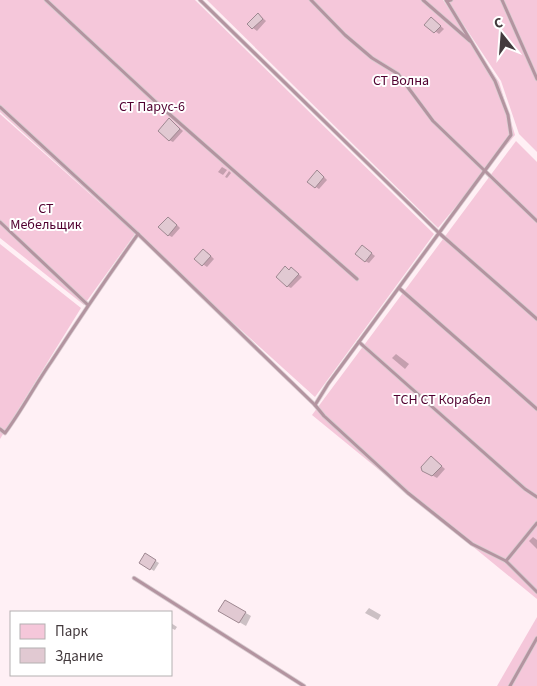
<svg xmlns="http://www.w3.org/2000/svg" width="537" height="686" font-family="'Source Sans 3',sans-serif">
<style>
.green{fill:#f5c7da}
.shadow{fill:#0003}
.building{fill:#e1c9d2;stroke:#9e8891}
.lines{fill:none;stroke-linecap:round;stroke-linejoin:round}
.service-casing{stroke:#d9ccd0;stroke-width:4.5}
.service{stroke:#b394a0;stroke-width:3}
.labels{text-anchor:middle;stroke-width:4;stroke-linejoin:round;paint-order:stroke}
.park-label{font-size:14px;fill:#510030;stroke:#fff}
</style>
<rect width="100%" height="100%" fill="#fff0f5"/>
<g class="green">
<path d="M 0,0 L 195,0 L 434,234 L 315,397 L 135,234 L 84,305 L 0,238 L 0,114 L 118,219 L 0,112 Z"/>
<path d="M 207,0 L 443,0 L 499,82 L 515,135 L 438,228 Z"/>
<path d="M 447,0 L 537,0 L 537,152 L 519,134 L 501,81 Z"/>
<path d="M 516,141 L 537,162 L 537,599 L 312,415 Z"/>
<path d="M 0,244 L 81,308 L 0,439 Z"/>
<path d="M 537,617 L 537,686 L 497,686 Z"/>
</g>
<g class="shadow">
<path d="M 258,14 L 266,21 L 257,31 L 248,24 Z"/>
<path d="M 435,21 L 444,29 L 439,34 L 426,24 Z"/>
<path d="M 173,122 L 183,131 L 173,142 L 169,140 Z"/>
<path d="M 222,167 L 227,170 L 223,175 L 218,172 Z"/>
<path d="M 229,171 L 231,173 L 227,178 L 225,177 Z"/>
<path d="M 321,174 L 327,180 L 319,189 L 316,187 Z"/>
<path d="M 172,220 L 180,228 L 172,237 L 168,235 Z"/>
<path d="M 366,249 L 375,256 L 369,263 L 365,261 Z"/>
<path d="M 207,252 L 214,259 L 207,267 L 196,259 Z"/>
<path d="M 285,268 L 295,271 L 302,277 L 291,288 L 287,286 Z"/>
<path d="M 396,354 L 409,364 L 405,369 L 392,358 Z"/>
<path d="M 435,460 L 445,469 L 437,478 L 423,470 Z"/>
<path d="M 533,537 L 537,540 L 537,549 L 529,541 Z"/>
<path d="M 146,555 L 159,563 L 154,571 L 141,563 Z"/>
<path d="M 225,601 L 251,616 L 246,626 L 220,611 Z"/>
<path d="M 369,608 L 381,615 L 378,620 L 365,613 Z"/>
<path d="M 171,623 L 177,627 L 175,630 L 171,628 Z"/>
</g>
<g class="building">
<path d="M 258,13 L 263,19 L 252,29 L 247,24 Z"/>
<path d="M 431,17 L 441,26 L 434,33 L 424,25 Z"/>
<path d="M 169,118 L 180,129 L 169,141 L 158,131 Z"/>
<path d="M 317,170 L 324,177 L 315,188 L 307,182 Z"/>
<path d="M 168,217 L 177,225 L 168,236 L 158,227 Z"/>
<path d="M 362,245 L 372,253 L 365,262 L 355,254 Z"/>
<path d="M 203,249 L 211,256 L 202,266 L 194,259 Z"/>
<path d="M 285,266 L 289,270 L 291,267 L 299,274 L 287,287 L 276,277 Z"/>
<path d="M 431,456 L 442,466 L 432,476 L 422,471 L 421,467 Z"/>
<path d="M 145,553 L 156,560 L 150,570 L 139,563 Z"/>
<path d="M 225,600 L 246,612 L 239,623 L 218,611 Z"/>
</g>
<g class="lines">
<g class="service-casing">
<g id="service">
<path d="M 46,0 L 159,105 L 357,279"/>
<path d="M 200,0 L 439,233 L 537,319"/>
<path d="M 311,0 L 345,35 L 372,58 L 398,74 L 433,121 L 537,221"/>
<path d="M 423,0 L 470,41"/>
<path d="M 446,0 L 495,81 L 508,115 L 511,135 L 328,384 L 315,405 L 324,416 L 408,493 L 472,544 L 506,561 L 537,592"/>
<path d="M 502,0 L 537,79"/>
<path d="M 447,1 L 451,0"/>
<path d="M 0,107 L 138,234 L 315,405"/>
<path d="M 0,222 L 88,305"/>
<path d="M 399,288 L 537,409"/>
<path d="M 359,342 L 525,489 L 537,497"/>
<path d="M 0,429 L 5,433 C 22,410 35,385 51,362 C 79,319 108,276 138,234"/>
<path d="M 506,561 L 537,523"/>
<path d="M 134,578 L 304,686"/>
<path d="M 510,686 L 537,638"/>
</g>
</g>
<use href="#service" class="service"/>
</g>
<g class="labels">
<g class="park-label">
<text x="401" y="85">СТ Волна</text>
<text x="152" y="111">СТ Парус-6</text>
<text x="46" y="213">СТ<tspan x="46" dy="16">Мебельщик</tspan></text>
<text x="442" y="404">ТСН СТ Корабел</text>
</g>
</g>
<rect x="10" y="611" width="162" height="65" fill="#ffffff" stroke="#b4b0b1"/>
<rect x="20" y="624" width="25" height="15" fill="#f5c7da" stroke="#b4b0b1"/>
<text x="55" y="636" font-size="15" fill="#433a3d">Парк</text>
<rect x="20" y="648" width="25" height="15" fill="#e1c9d2" stroke="#b4b0b1"/>
<text x="55" y="661" font-size="15" fill="#433a3d">Здание</text>
<g transform="translate(502 35) rotate(343)" stroke="#ffffff" stroke-width="4" paint-order="stroke">
<path d="M0-4L9 19L0 12L-9 19Z" fill="#433a3d"/>
<text y="-8" font-size="14" font-weight="bold" text-anchor="middle" fill="#433a3d">С</text>
</g>
</svg>
